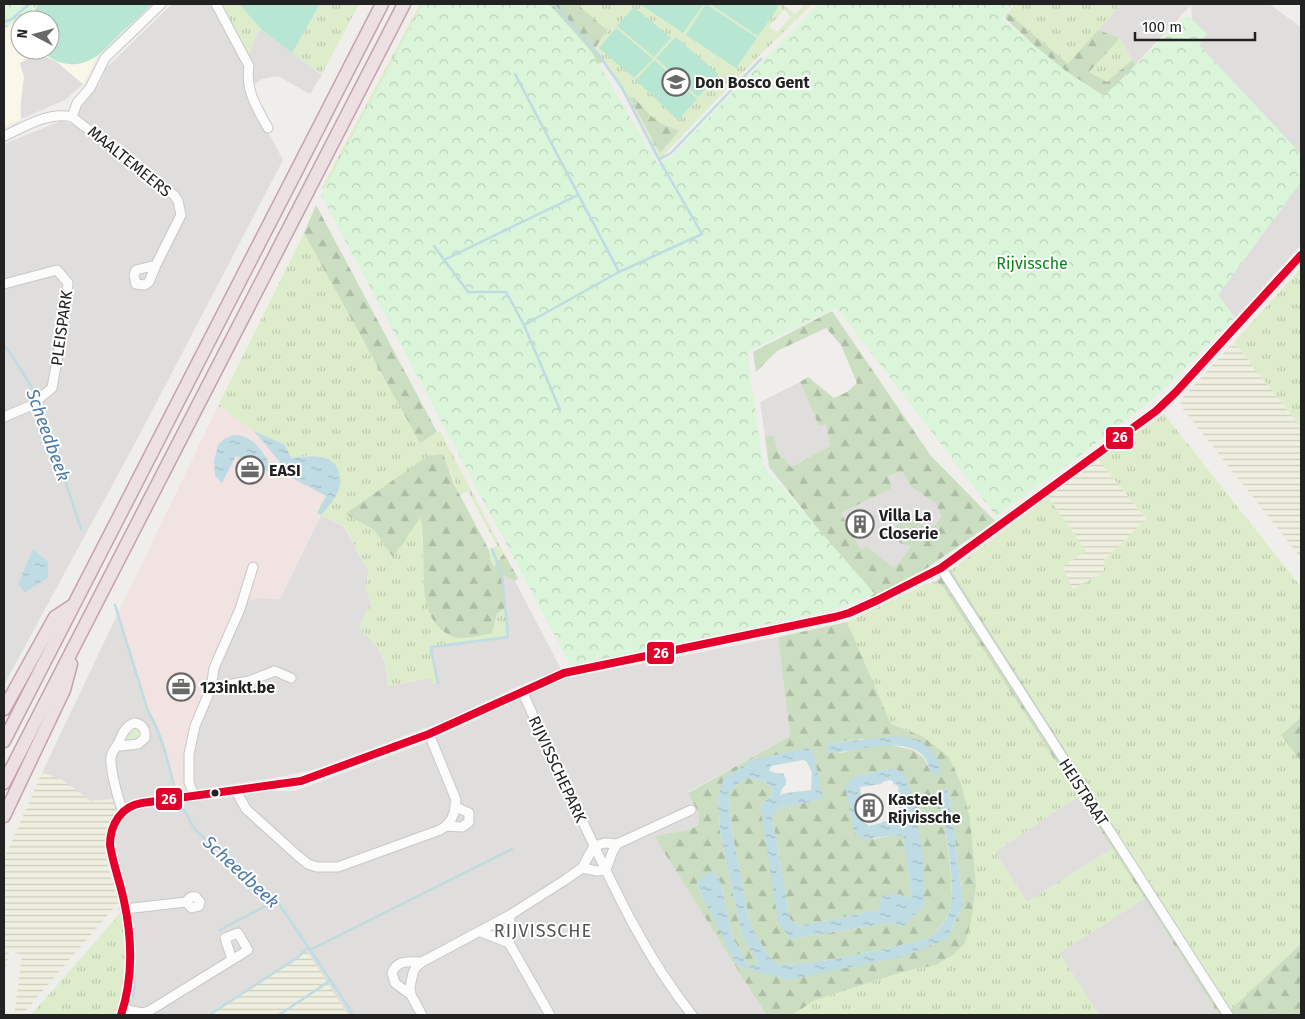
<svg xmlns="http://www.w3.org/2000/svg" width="1305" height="1019" font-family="'Fira Sans',sans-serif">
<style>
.residential{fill:#dfdedc}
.commercial{fill:#f1e3e1}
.education{fill:#f8f7e8;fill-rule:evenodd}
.farmland{fill:url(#farmland-rules)}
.grass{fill:url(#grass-tufts);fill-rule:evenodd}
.forest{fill:url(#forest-firs);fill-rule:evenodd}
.park{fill:url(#park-crowns)}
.pitch{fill:#b7e6d2}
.parking{fill:#e0dfde}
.water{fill:url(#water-ripples);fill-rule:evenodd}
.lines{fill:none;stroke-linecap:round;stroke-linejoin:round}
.stream{stroke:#bfdbe3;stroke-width:2.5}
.minor-casing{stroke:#c9c8c7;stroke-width:11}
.highway-casing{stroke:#c5a2ac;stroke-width:15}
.minor{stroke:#fdfcfc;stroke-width:9}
.highway{stroke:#ece0e2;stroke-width:12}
.bus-1-casing{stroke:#fff;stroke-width:11}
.bus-1{stroke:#e4002b;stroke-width:8}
.bus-dot{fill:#222;stroke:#fff;stroke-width:2}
.labels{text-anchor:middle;stroke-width:4;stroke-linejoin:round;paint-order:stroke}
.poi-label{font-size:16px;font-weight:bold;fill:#222;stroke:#fff;text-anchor:start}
.street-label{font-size:16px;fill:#222;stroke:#fff}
.park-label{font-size:16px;fill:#0c8416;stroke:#fff}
.water-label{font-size:18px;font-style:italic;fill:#4a7aab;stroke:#fff}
.neighbourhood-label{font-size:18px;letter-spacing:1px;fill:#555;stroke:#fff}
.line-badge{stroke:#fff;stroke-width:2}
.badge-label{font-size:14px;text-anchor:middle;font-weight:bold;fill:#fff}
</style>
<defs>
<pattern id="farmland-rules" width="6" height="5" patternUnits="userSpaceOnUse" patternTransform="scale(1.25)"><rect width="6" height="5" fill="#efefdf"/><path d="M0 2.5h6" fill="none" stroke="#cdcdbf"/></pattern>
<pattern id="grass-tufts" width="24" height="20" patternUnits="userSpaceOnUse" patternTransform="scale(1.25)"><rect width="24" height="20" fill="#ddeccb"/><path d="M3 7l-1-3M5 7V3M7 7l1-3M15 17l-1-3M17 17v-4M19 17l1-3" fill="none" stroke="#bdcaae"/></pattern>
<pattern id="forest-firs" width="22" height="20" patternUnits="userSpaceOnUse" patternTransform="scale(1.25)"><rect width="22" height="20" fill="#cbdec1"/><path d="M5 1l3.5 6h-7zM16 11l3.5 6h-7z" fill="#aebea6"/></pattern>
<pattern id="park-crowns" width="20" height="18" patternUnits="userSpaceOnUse" patternTransform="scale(1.25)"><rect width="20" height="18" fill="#daf5da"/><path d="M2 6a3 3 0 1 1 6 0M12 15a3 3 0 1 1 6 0" fill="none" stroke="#bbd2bb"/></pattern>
<pattern id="water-ripples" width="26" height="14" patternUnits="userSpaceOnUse" patternTransform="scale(1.25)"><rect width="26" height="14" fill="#bfdbe3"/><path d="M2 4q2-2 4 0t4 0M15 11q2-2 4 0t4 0" fill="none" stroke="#a4bcc2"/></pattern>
</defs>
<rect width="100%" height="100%" fill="#f0eeeb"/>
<g class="residential">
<path d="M 172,4 L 211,4 L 244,65 L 257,33 L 261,29 L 322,75 L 310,94 L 278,76 L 262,79 L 246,90 L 283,160 L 140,434 L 4,685 L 4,144 L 61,121 L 72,124 L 82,106 L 100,83 L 106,68 Z"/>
<path d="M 1121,4 L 1269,4 L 1301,27 L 1301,167 L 1195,53 L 1191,5 L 1136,64 L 1132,60 L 1120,38 L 1098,30 Z"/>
<path d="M 38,53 L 57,62 L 83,84 L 65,100 L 21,119 L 20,63 Z"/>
<path d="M 1301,181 L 1301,245 L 1235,318 L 1218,295 Z"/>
<path d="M 800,382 L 819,426 L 826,423 L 830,446 L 791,467 L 778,452 L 774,435 L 765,437 L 760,402 Z"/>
<path d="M 902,471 L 910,486 L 936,504 L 941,515 L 935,525 L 927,527 L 917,520 L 910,545 L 904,556 L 894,568 L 866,546 L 861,550 L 840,513 L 891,488 L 888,476 Z"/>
<path d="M 321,515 L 344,527 L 369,572 L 365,586 L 371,603 L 359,627 L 377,647 L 385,662 L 388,686 L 430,678 L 432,647 L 508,637 L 502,575 L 515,581 L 561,669 L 514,688 L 442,722 L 316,769 L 285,776 L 196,790 L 193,768 L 194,754 L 200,727 L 216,689 L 218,670 L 249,599 L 260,598 L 280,599 Z"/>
<path d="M 117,615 L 148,711 L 155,722 L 166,756 L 175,795 L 133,799 L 116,812 L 113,799 L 91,802 L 61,779 L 42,773 Z"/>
<path d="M 778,637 L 790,736 L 688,792 L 699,814 L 698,825 L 689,830 L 654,836 L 766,1015 L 348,1015 L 307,952 L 206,1015 L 127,1015 L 134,963 L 115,841 L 118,825 L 126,816 L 140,806 L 227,798 L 268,791 L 295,791 L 424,743 L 481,718 L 480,715 L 558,680 Z"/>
<path d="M 1078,796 L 1113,848 L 1027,902 L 995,852 Z"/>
<path d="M 1145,898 L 1219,1015 L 1099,1015 L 1059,953 Z"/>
</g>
<path class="commercial" d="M 218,406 L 254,431 L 279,461 L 288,476 L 326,496 L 317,513 L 321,515 L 280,599 L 260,598 L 249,600 L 218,670 L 216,689 L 200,727 L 194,755 L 193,768 L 196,790 L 176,794 L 166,756 L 155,722 L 148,711 L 117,615 Z"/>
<path class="education" d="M 40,4 L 152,4 L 97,56 L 83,84 L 57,62 L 38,53 L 20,63 L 24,77 L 20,110 L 21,119 L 4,127 L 4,29 ZM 20,20 L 50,20 L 50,50 L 20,50 Z"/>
<g class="farmland">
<path d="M 1234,342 L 1301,427 L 1301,558 L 1180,405 L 1183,397 Z"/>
<path d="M 1098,459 L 1146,519 L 1104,560 L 1104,572 L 1073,589 L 1062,567 L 1086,551 L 1048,497 Z"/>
<path d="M 42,773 L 61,779 L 91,801 L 113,799 L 116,812 L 108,829 L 105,847 L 108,868 L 119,902 L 22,1015 L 14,1015 L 22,956 L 9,949 L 4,982 L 4,859 Z"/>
<path d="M 307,951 L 348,1015 L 206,1015 Z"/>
</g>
<g class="grass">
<path d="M 220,4 L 239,4 L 261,29 L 257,33 L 248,58 Z"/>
<path d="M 320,4 L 359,4 L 322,74 L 292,53 Z"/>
<path d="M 420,4 L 436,4 L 326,192 L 322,187 Z"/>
<path d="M 577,4 L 640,4 L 683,33 L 704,4 L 710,4 L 758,36 L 778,6 L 775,4 L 781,4 L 796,14 L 805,4 L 812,4 L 739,76 L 660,159 L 622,88 L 594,50 L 607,30 ZM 784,10 L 791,17 L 776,33 L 769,26 ZM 629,97 L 635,98 C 643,108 652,120 664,125 C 669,127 674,128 679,131 L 660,153 Z"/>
<path d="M 1014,4 L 1066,4 L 1068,6 L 1070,4 L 1121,4 L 1068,65 L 1008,13 Z"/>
<path d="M 1120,38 L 1132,60 L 1107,83 L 1089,72 Z"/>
<path d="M 304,233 L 420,442 L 440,431 L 504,553 L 494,567 L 490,560 L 489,550 L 497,546 L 468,491 L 460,495 L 449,468 L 346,514 L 373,529 L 393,556 L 420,517 L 423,545 L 423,580 L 428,609 L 438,625 L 452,636 L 496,621 L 497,614 L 505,608 L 508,637 L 432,647 L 431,650 L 438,683 L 432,684 L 430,678 L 388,686 L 385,661 L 377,647 L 359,627 L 371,603 L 365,586 L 369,572 L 345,527 L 321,515 L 339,489 L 311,455 L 290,458 L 285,445 L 254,431 L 218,406 Z"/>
<path d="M 1301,268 L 1301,427 L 1234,342 Z"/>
<path d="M 1164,414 L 1301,587 L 1301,717 L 1282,735 L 1301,761 L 1301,944 L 1230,1010 L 951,570 L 1048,497 L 1086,551 L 1062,567 L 1073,589 L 1104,572 L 1104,560 L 1146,519 L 1098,459 Z"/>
<path d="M 936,581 L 943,587 L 1078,796 L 995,852 L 1027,902 L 1113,848 L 1145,898 L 1059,953 L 1099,1015 L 792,1015 L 815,1000 L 906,971 L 936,965 L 953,955 L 965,943 L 971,922 L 976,886 L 970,818 L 961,784 L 948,757 L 922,736 L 891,724 L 847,622 L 928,583 Z"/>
<path d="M 131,728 L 140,728 L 142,739 L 123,743 L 123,739 Z"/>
<path d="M 122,911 C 124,947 127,981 116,1015 L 31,1015 Z"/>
</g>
<g class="forest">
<path d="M 548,4 L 577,4 L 607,30 L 594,50 L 604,62 L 565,74 Z"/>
<path d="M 1008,13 L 1068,64 L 1098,30 L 1120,38 L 1089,72 L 1107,82 L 1132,60 L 1136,64 L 1106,100 L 1088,96 L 1005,18 Z"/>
<path d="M 629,97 L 635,98 C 643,108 653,120 664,125 C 669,127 674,128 679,131 L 660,153 Z"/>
<path d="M 316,205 L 437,432 L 420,443 L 304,233 Z"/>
<path d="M 832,311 L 931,456 L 995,521 L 927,568 L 872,597 L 769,467 L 765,437 L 774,435 L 778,452 L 791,467 L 830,446 L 826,424 L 819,426 L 800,382 L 808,377 L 834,398 L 847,392 L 857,383 L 841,345 L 826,328 L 777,351 L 756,372 L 753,352 ZM 902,471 L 910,486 L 936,504 L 941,516 L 935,525 L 927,527 L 908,516 L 899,521 L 894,533 L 900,543 L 910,546 L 904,556 L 894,568 L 866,546 L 861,550 L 841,513 L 892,488 L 888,476 Z"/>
<path d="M 443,454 L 454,484 L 489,550 L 490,560 L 494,567 L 504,553 L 518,578 L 515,581 L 502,575 L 505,608 L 497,614 L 492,633 C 481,635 462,641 451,636 C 417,619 425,575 423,545 C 423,536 422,527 420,518 L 393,557 L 373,529 L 345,514 L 428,456 Z"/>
<path d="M 951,570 L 1230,1010 L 1301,944 L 1301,1015 L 1219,1015 C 1128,871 1035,730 943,587 L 936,581 Z"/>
<path d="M 847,622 L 891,724 L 922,736 L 949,757 L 961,784 L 970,818 L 976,886 L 971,922 L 965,943 L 953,955 L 936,965 L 906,971 L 815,1000 L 792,1015 L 766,1015 L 654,836 L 689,830 L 698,825 L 699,814 L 688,793 L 790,736 L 778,637 ZM 862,739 L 920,740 L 931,773 L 924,758 L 913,750 L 890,745 L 875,745 L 840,753 L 826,747 L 830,743 ZM 813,751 L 822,799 L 780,808 L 772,816 L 790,919 L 798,926 L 879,910 L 898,894 L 908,898 L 911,894 L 903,836 L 898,834 L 874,839 L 854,832 L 853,777 L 889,769 L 914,802 L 923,906 L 904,926 L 889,923 L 790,939 L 760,806 L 771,796 L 773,789 L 764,781 L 748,778 L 735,786 L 729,795 L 731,827 L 749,919 C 752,928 767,956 774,962 C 788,973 905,944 928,939 C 937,931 944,924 949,912 C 957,891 944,818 938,795 L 947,788 L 950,799 L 963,904 L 948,938 L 788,980 L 738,966 L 698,888 L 697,880 L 721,883 L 732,936 L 748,965 L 758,965 L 742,935 L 720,833 L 718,797 L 725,778 Z"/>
<path d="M 1301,717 L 1301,761 L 1281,735 Z"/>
</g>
<g class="park">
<path d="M 4,4 L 40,4 L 4,29 Z"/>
<path d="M 423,4 L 549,4 L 591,51 L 658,165 L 672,156 L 818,4 L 1012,4 L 1002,19 L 1066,71 L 1104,96 L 1187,15 L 1207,34 L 1199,45 L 1301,154 L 1301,182 L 1218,295 L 1234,318 L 1162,392 L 1073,461 L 996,516 L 836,307 L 747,352 L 763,466 L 875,594 L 834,610 L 571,666 L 321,195 Z"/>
</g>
<g class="pitch">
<path d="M 40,4 L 152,4 C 142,14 131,24 121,33 C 113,41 106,49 98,55 C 80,69 56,67 42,50 L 50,50 L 50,20 L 33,20 L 36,7 Z"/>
<path d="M 239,4 L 320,4 L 292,53 L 261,29 Z"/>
<path d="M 640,4 L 704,4 L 683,33 Z"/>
<path d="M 706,4 L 757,38 L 736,68 L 686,35 Z"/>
<path d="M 710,4 L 775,4 L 779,6 L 758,36 Z"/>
<path d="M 634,7 L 671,38 L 654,57 L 617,26 Z"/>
<path d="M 616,28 L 653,59 L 634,78 L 599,48 Z"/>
<path d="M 676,37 L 719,75 L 698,97 L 656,58 Z"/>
<path d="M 654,60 L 697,99 L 678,120 L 636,80 Z"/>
</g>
<path class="parking" d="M 246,651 L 263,660 L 257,671 L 253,669 L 246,682 L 235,684 L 239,676 L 234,674 Z"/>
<g class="water">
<path d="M 254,431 L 285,445 L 291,458 C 307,456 334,452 339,473 C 340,477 341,484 339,489 C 336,498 327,508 321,515 L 317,513 L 326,496 L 288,476 L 279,461 Z"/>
<path d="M 234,435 C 236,435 239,435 242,436 C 255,439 272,460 270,473 L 236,456 L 222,483 L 215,476 L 214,461 L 218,445 L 224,439 Z"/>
<path d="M 33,549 L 48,562 L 48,578 L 25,592 L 18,584 Z"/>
<path d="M 897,736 L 920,740 L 937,758 L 942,775 L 931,773 C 929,768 928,762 925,758 C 907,733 853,753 828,753 L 826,747 L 830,743 Z"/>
<path d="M 807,748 L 813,751 L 823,799 L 780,808 L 772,816 L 790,919 L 798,926 L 879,910 L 882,895 L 898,894 L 908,898 L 911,894 L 903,836 C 895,833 873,839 862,839 L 854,832 L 845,786 L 853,777 L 889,769 L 898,770 L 906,776 L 914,802 L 923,857 L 923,906 L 904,926 L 889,923 L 790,939 L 778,922 L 760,806 L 771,796 L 773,789 L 764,781 L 748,778 L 735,786 L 729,795 L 731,827 L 749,919 C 752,928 767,956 774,962 C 788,973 905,944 928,939 C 937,931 947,922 950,909 C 956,881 945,823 938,795 L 947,788 L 950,799 L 963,904 L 948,938 L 905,956 L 788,980 L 737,966 L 698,888 L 697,880 L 713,871 L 721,883 L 732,936 L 748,965 L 758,965 L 742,935 L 720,833 L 718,797 L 724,778 L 753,760 ZM 803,760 L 806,761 L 812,772 L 811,790 L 787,793 L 780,795 L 782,789 L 786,784 L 786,779 L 783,773 L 776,773 L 769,771 L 771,766 ZM 889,780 L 893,781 L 893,784 L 897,785 L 899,788 L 898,792 L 896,792 L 897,796 L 899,797 L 898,799 L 896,799 L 899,806 L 899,817 L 889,822 L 883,821 L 881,823 L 869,826 L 864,822 L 860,787 L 881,784 L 883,782 Z"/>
</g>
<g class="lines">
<g class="stream">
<path d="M 4,22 L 12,19 L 29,4"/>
<path d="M 515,74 L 619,272"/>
<path d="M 660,159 L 671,153 L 761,59"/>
<path d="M 434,246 L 468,292 L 506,292 L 524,325 L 619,272 L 702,234 L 657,156 L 622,88 L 598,54 L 553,4"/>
<path d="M 444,260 L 578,195"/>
<path d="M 524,325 L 560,410"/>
<path d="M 4,346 L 9,351 L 38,397"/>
<path d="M 39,402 L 81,529"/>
<path d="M 115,605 L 148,711 C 163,736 169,766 176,794"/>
<path d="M 438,683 L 431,650 L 432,647 L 508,637 L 502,575 L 492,549"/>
<path d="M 181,804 L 195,830 L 279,904 L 339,993 L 353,1015"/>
<path d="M 220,930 L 275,901"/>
<path d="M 310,950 L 512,849"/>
<path d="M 133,998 L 135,981"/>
<path d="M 209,1015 L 297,958 L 308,948"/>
<path d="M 279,1015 L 331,980"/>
</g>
<g class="minor-casing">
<g id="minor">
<path d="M 216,4 L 249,66 C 245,90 257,108 268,128"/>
<path d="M 72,117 L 77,103 L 90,88 L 105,58 L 161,4"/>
<path d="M 4,136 C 24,127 49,111 72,117 L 174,195 L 178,201 L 181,215 L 156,265 L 136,270 L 134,275 L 136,284 L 145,285 L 149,282 L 156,265"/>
<path d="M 4,284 L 57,270 L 68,283 L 65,316 L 52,388 L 30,406 L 4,417"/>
<path d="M 941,568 L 1228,1015"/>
<path d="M 211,688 L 249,681 L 275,671 L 291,678"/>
<path d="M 523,693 C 542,736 562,778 582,820 C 614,888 645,956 692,1015"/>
<path d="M 134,723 C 143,724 146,730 145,738 L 138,744 L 121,746 L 118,744 C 122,735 125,726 134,723 Z"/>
<path d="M 118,744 C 115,748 112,752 111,757 C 110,769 118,800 123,811"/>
<path d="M 236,791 L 246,809 L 298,856 L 308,864 L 317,867 L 338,867 L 440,830 L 446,826 L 451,820 L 454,813 L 456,800 L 429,734"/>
<path d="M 194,796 L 189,782 L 189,754 L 195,726 L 211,688 L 214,668 L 240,609 L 253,567"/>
<path d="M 446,826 L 462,827 L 469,822 L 469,813 L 456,807"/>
<path d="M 582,868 L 597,871 L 606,870 L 612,853 L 617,844"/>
<path d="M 125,909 L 186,902 L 192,908 L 199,906 L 200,902 L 196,897 C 191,896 189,898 186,902"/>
<path d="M 510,915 L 509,943 L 550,1015"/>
<path d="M 481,932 L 509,943"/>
<path d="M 411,995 L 395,983 L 392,973 C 397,959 410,962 422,962"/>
<path d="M 123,1009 L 142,1013 L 149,1011 L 248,950 L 238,933 L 225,938 L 232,960"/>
<path d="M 121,1015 C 133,979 132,938 124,901 C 120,882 113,864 110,845 C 110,825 121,806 142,803 L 301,781 L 429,734 L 564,673 L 835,617 L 849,613 L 878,600 L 941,568 L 1156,411 L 1176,392 L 1301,255"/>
<path d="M 422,1015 L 411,995 L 410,987 L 413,973 L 416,967 L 422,962 L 510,915 L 565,880 L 582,868 L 594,846 L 605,843 L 617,844 L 691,810"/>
</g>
</g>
<g class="highway-casing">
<g id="highway">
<path d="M 4,709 L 55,617 L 72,606"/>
<path d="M 4,741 L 382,4"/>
<path d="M 4,783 L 404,4"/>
<path d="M 4,816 L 64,690 L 71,664"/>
</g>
</g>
<use href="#minor" class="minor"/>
<use href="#highway" class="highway"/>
<g class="bus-1-casing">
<path id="bus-1" d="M 121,1015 C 133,979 132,938 124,901 C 120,882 113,864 110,845 C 110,825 121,806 142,803 L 301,781 L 429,734 L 564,673 L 835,617 L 849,613 L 878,600 L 941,568 L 1156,411 L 1176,392 L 1301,255"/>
</g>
<use href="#bus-1" class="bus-1"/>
</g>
<defs>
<g id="school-ring" transform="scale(1.4375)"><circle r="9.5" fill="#fff" stroke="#6a6968" stroke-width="1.5"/><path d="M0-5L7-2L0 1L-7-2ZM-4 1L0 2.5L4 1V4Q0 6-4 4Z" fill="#6a6968"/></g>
<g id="office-ring" transform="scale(1.4375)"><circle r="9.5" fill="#fff" stroke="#6a6968" stroke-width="1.5"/><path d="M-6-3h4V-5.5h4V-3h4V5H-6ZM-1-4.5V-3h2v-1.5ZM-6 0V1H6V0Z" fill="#6a6968"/></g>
<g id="building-ring" transform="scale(1.4375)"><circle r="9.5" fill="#fff" stroke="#6a6968" stroke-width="1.5"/><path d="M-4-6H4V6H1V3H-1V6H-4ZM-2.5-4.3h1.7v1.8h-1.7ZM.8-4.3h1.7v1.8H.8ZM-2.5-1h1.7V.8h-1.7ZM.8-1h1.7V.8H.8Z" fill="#6a6968"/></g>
</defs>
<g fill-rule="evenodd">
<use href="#school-ring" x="676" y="82"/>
<use href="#office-ring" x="250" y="470"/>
<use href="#building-ring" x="860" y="524"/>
<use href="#office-ring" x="181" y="687"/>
<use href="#building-ring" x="869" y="808"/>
</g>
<circle class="bus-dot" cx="215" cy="793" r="4.5"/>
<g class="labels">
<g class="poi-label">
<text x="695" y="88">Don Bosco Gent</text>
<text x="269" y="476">EASI</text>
<text x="879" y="521">Villa La<tspan x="879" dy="18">Closerie</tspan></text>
<text x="200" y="693">123inkt.be</text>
<text x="888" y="805">Kasteel<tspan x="888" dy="18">Rijvissche</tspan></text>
</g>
<g class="street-label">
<text transform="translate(130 161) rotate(39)" y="6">MAALTEMEERS</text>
<text transform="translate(61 328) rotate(-82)" y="6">PLEISPARK</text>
<text transform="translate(558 769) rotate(65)" y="6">RIJVISSCHEPARK</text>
<text transform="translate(1084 792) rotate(57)" y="6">HEISTRAAT</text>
</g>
<g class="park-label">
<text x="1032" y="269">Rijvissche</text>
</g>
<g class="water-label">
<text transform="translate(48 435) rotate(70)" y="6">Scheedbeek</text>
<text transform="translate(241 872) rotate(43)" y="6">Scheedbeek</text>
</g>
<g class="neighbourhood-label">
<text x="543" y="937">RIJVISSCHE</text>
</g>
</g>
<g class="line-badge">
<rect x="1105" y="426" width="29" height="24" rx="5" fill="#e4002b"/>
<rect x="646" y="641" width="29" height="24" rx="5" fill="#e4002b"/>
<rect x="155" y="787" width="28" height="24" rx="5" fill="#e4002b"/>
</g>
<g class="badge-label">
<text x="1120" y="442">26</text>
<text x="661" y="658">26</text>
<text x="169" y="804">26</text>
</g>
<rect width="1305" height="1019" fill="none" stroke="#222222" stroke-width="10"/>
<g transform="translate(35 35) rotate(276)"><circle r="24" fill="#ffffff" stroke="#a7a7a7"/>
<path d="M0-4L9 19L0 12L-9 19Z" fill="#6a6968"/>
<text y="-8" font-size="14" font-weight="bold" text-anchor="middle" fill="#222222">N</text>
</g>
<path d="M1135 32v8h120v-8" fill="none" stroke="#222222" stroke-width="2.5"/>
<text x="1142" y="32" font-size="15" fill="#222222" stroke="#ffffff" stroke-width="4" paint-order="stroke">100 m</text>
</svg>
